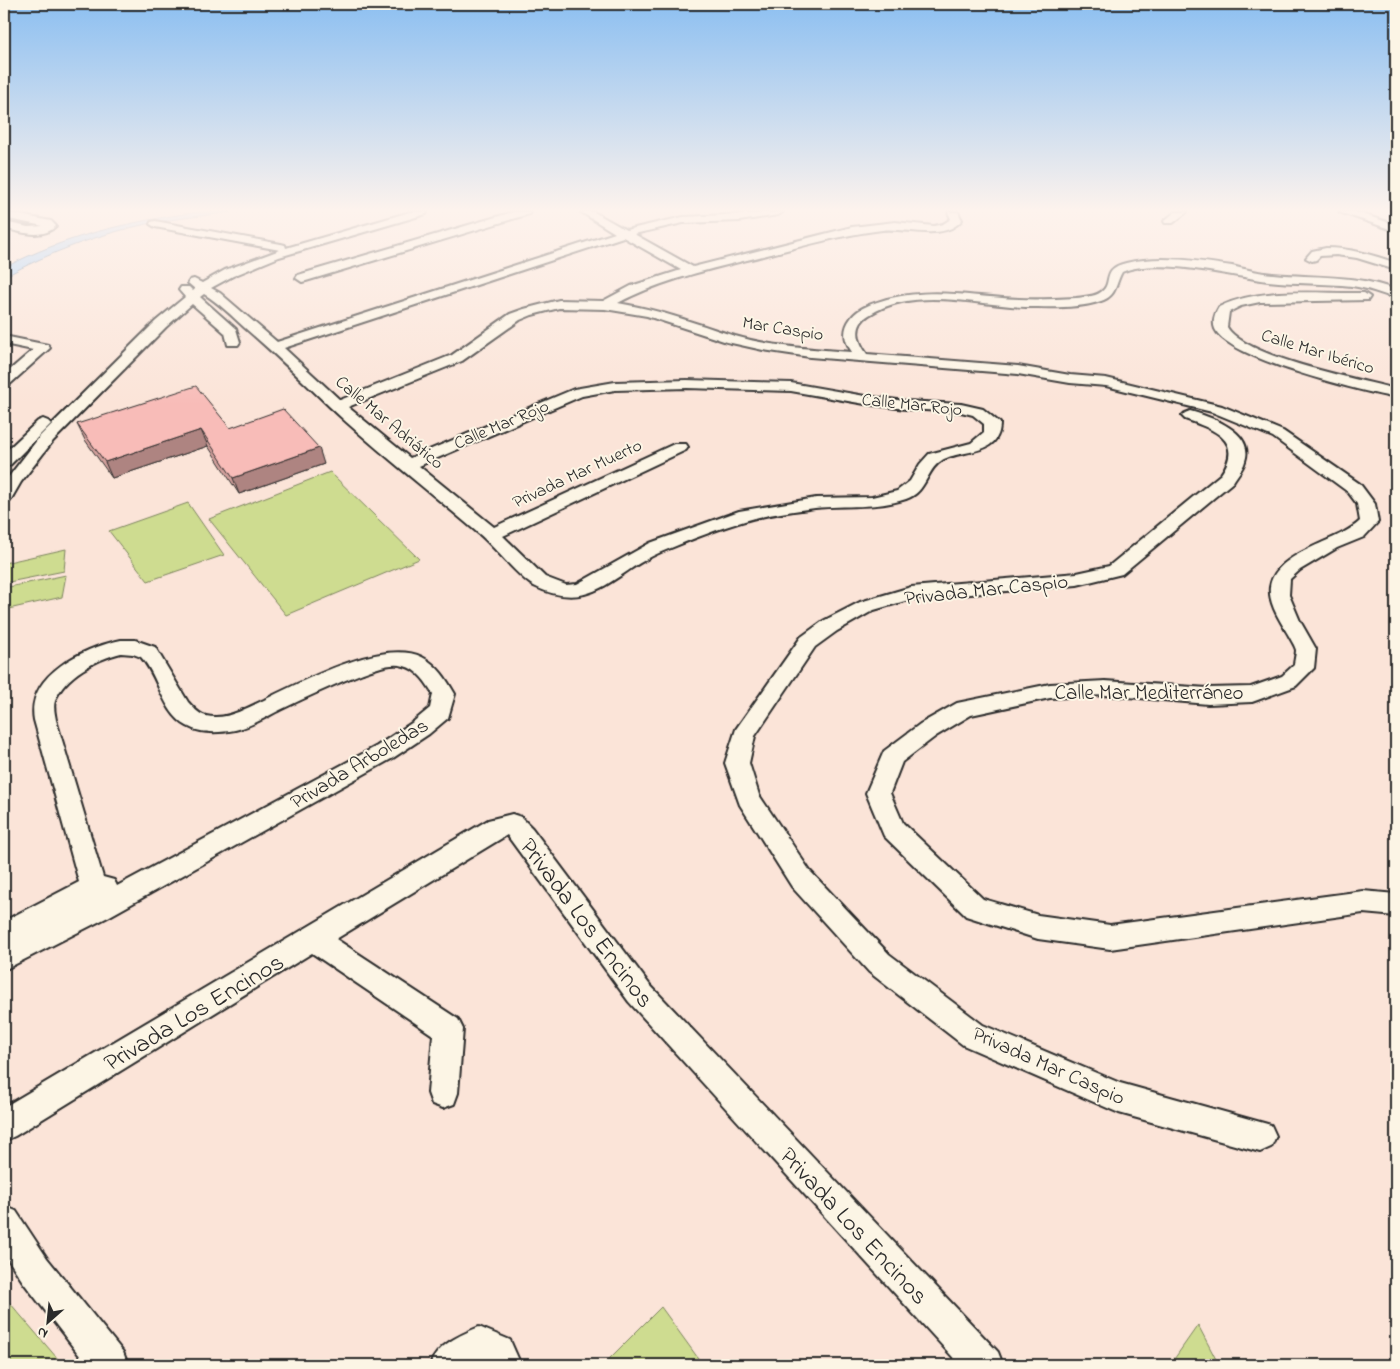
<svg xmlns="http://www.w3.org/2000/svg" width="1400" height="1369" font-family="'Indie Flower',sans-serif">
<style>
.green{fill:#cedc90;stroke:#7c845e}
.water{fill:#a2d0fe;stroke:#728eaa}
.lines{fill:none;stroke-linecap:round;stroke-linejoin:round}
.minor-casing{stroke:#2b2b2b;stroke-width:4}
.minor{fill:#fcf5e5;fill-rule:evenodd}
.wall{fill:#d5a29e;stroke:#2b2b2b}
.shaded-wall{fill:#ae8481;stroke:#2b2b2b}
.building{fill:#f8bcb8;stroke:#2b2b2b}
.labels{text-anchor:middle;stroke-width:4;stroke-linejoin:round;paint-order:stroke}
.far-street-label{font-size:18px;fill:#2b2b2b;stroke:#fcf5e5}
.street-label{font-size:21px;fill:#2b2b2b;stroke:#fcf5e5}
.near-street-label{font-size:25px;fill:#2b2b2b;stroke:#fcf5e5}
</style>
<rect width="100%" height="100%" fill="#fbe4d8"/>
<filter id="ink" filterUnits="userSpaceOnUse"><feTurbulence type="fractalNoise" baseFrequency=".02" numOctaves="2"/><feDisplacementMap in="SourceGraphic" scale="10" xChannelSelector="R" yChannelSelector="G"/><feConvolveMatrix kernelMatrix="1 2 1 2 8 2 1 2 1" color-interpolation-filters="sRGB"/></filter>
<g filter="url(#ink)">
<g class="green">
<path d="M 330,472 L 419,559 L 286,615 L 209,519 Z"/>
<path d="M 188,503 L 224,555 L 148,581 L 109,531 Z"/>
<path d="M 66,549 L 64,571 L 4,583 L 4,563 Z"/>
<path d="M 66,575 L 62,597 L 4,610 L 4,588 Z"/>
<path d="M 4,1296 L 63,1365 L 4,1365 Z"/>
<path d="M 661,1307 L 703,1365 L 603,1365 Z"/>
<path d="M 1198,1325 L 1219,1365 L 1170,1365 Z"/>
</g>
<path class="water" d="M 198,212 L 231,212 C 205,216 177,218 151,223 C 99,234 50,252 4,277 L 4,268 C 64,236 131,221 198,212 Z"/>
<g class="lines">
<g class="minor-casing">
<g id="minor">
<path d="M 4,212 L 51,221 L 56,226 C 43,240 20,232 4,228 L 4,222 L 28,227 L 43,226 L 4,218 Z"/>
<path d="M 410,212 L 427,212 L 426,214 L 279,257 L 233,276 L 211,288 L 220,293 L 277,342 L 615,233 L 581,212 L 594,212 L 626,230 L 683,217 L 783,212 L 778,215 L 739,221 L 683,223 L 634,234 L 693,267 L 852,227 L 895,222 L 934,226 L 943,224 L 951,219 L 948,212 L 958,212 L 962,220 C 943,242 907,227 882,230 C 840,235 800,247 759,257 C 711,269 661,280 618,303 C 661,310 694,323 735,336 C 773,347 813,349 852,352 C 844,341 842,330 851,318 C 859,307 874,303 887,299 C 935,287 971,297 1019,299 C 1038,300 1057,299 1076,298 C 1084,297 1094,297 1101,292 C 1114,283 1100,269 1126,263 C 1159,255 1199,261 1232,266 C 1245,269 1259,273 1273,274 C 1314,278 1356,274 1396,290 L 1396,298 C 1381,294 1368,288 1352,286 C 1324,283 1296,284 1268,281 C 1230,276 1158,257 1122,272 C 1115,284 1117,296 1101,301 C 1078,309 1049,307 1026,307 C 975,305 915,286 869,315 C 853,325 857,341 867,354 L 1018,366 L 1070,375 L 1106,378 L 1222,406 L 1283,431 L 1360,484 L 1375,504 L 1378,522 L 1364,537 L 1337,548 L 1300,570 L 1290,579 L 1289,595 L 1300,621 L 1316,649 L 1314,668 L 1296,686 L 1252,702 L 1208,704 L 1105,695 L 1050,698 L 971,715 L 936,736 L 902,762 L 890,793 L 903,823 L 983,899 L 1038,915 L 1110,925 L 1363,891 L 1396,894 L 1396,916 L 1363,913 L 1110,949 L 1038,939 L 966,916 L 884,836 L 866,793 L 884,751 L 920,724 L 957,703 L 1050,684 L 1105,681 L 1208,688 L 1251,687 L 1282,676 L 1294,665 C 1294,661 1296,655 1296,650 C 1295,646 1291,640 1289,636 C 1281,622 1268,604 1270,587 C 1275,551 1338,543 1360,521 L 1357,504 L 1348,492 L 1273,437 L 1212,412 L 1106,386 L 1070,383 L 1018,374 L 810,357 L 763,350 L 727,342 L 647,316 L 605,309 L 559,308 L 532,315 L 520,320 L 462,361 L 348,407 L 410,458 L 574,389 L 615,382 L 687,380 L 791,383 L 865,396 L 906,401 L 961,404 L 983,409 L 1000,423 C 1000,458 960,448 941,461 C 926,470 927,492 906,499 C 875,509 846,505 815,508 C 793,511 769,514 748,520 C 720,528 692,539 666,550 C 615,569 594,616 534,586 C 520,579 493,545 478,533 C 429,491 377,451 330,407 C 302,380 274,353 245,328 C 232,316 219,303 204,294 L 200,297 L 236,329 L 240,342 L 238,345 L 228,345 L 225,333 L 192,304 L 166,327 L 53,441 L 21,482 L 10,501 L 4,502 L 4,483 L 41,435 L 156,321 L 185,297 L 179,290 L 181,287 L 189,287 L 193,291 L 195,289 L 188,283 L 190,280 L 194,279 L 202,283 L 225,270 L 280,250 L 155,227 L 150,224 L 151,222 L 155,221 L 281,244 L 285,245 L 286,248 ZM 623,237 L 681,270 L 631,286 L 603,301 L 559,300 L 524,309 L 510,314 L 452,355 L 340,400 L 284,348 ZM 687,388 L 791,391 L 865,404 L 906,409 L 961,412 L 973,415 L 984,424 L 984,432 L 971,443 L 929,454 L 920,464 L 910,481 L 897,491 L 872,497 L 816,498 L 739,511 L 650,543 L 577,584 L 566,585 L 545,577 L 503,536 L 686,450 L 688,447 L 686,444 L 674,444 L 494,527 L 419,466 L 582,396 L 615,390 Z"/>
<path d="M 513,212 L 530,212 L 529,214 L 306,281 L 302,282 L 296,278 L 298,275 Z"/>
<path d="M 1175,212 L 1187,212 L 1173,223 L 1165,223 L 1164,221 Z"/>
<path d="M 1339,212 L 1356,212 L 1396,225 L 1396,231 Z"/>
<path d="M 1326,248 C 1350,248 1373,255 1396,263 L 1396,270 L 1357,258 L 1336,255 L 1320,256 L 1316,260 L 1312,261 L 1306,258 L 1312,251 Z"/>
<path d="M 1364,293 L 1370,297 L 1368,300 L 1260,302 L 1241,306 L 1229,312 L 1227,327 C 1245,358 1360,379 1396,389 L 1396,398 C 1362,391 1228,359 1215,329 C 1212,322 1215,313 1219,307 C 1261,286 1318,294 1364,293 Z"/>
<path d="M 4,336 L 48,345 L 50,348 L 9,385 L 4,386 L 4,375 L 33,350 L 4,344 Z"/>
<path d="M 1190,411 C 1211,417 1255,432 1245,461 C 1243,469 1237,475 1233,482 L 1122,574 L 1077,585 L 912,599 L 874,610 L 837,631 L 815,647 L 755,736 L 749,763 L 759,795 L 810,871 L 889,954 L 983,1025 L 1120,1083 L 1271,1125 L 1276,1136 L 1271,1147 L 1260,1152 L 1119,1113 L 963,1045 L 869,972 L 792,887 L 740,805 L 725,763 L 736,729 L 801,637 L 823,621 L 860,602 L 911,587 L 1077,573 L 1109,566 L 1221,474 C 1245,440 1213,429 1185,419 L 1182,416 L 1185,413 Z"/>
<path d="M 43,419 L 48,421 L 51,424 L 10,465 L 4,467 L 4,453 L 38,421 Z"/>
<path d="M 121,640 L 135,640 L 155,647 L 188,702 C 193,707 198,714 206,716 C 226,721 246,708 264,700 C 301,682 383,638 422,657 C 438,665 447,680 455,694 L 448,718 L 429,734 L 393,758 L 108,917 L 4,970 L 4,921 L 79,882 L 34,720 C 26,674 84,648 121,640 ZM 121,653 L 133,654 L 141,657 C 159,676 162,712 187,726 C 201,734 219,733 235,730 C 250,727 266,717 280,710 C 307,697 335,684 363,673 C 375,669 391,662 404,666 C 417,669 427,683 433,694 L 430,708 L 413,722 L 377,746 L 117,886 L 114,880 L 103,877 L 56,720 C 55,714 53,707 55,701 C 64,676 97,659 121,653 Z"/>
<path d="M 512,814 L 521,817 L 532,828 L 649,984 L 998,1352 L 1003,1365 L 960,1365 L 629,1002 L 507,835 L 336,939 L 458,1019 L 463,1029 L 458,1093 L 454,1104 L 443,1108 L 432,1104 L 428,1093 L 433,1035 L 312,953 L 15,1136 L 4,1141 L 4,1107 L 488,820 Z"/>
<path d="M 4,1206 L 16,1211 L 47,1258 L 123,1352 L 128,1365 L 87,1365 L 23,1282 L 4,1253 Z"/>
<path d="M 479,1327 L 510,1340 L 521,1365 L 430,1365 C 437,1345 460,1335 479,1327 Z"/>
</g>
</g>
<use href="#minor" class="minor"/>
</g>
<path class="wall" d="M 77,424 L 230,428 L 324,464 L 239,494 L 208,446 L 112,478 L 85,440 Z"/>
<g class="shaded-wall">
<path d="M 201,430 L 208,446 L 112,478 L 105,462 Z"/>
<path d="M 319,448 L 324,464 L 239,494 L 233,478 Z"/>
</g>
<path class="building" d="M 196,386 L 230,428 L 283,409 L 319,448 L 233,478 L 201,430 L 105,462 L 77,424 Z"/>
</g>
<linearGradient id="sky" x2="0" y2="1"><stop stop-color="#8cbff1"/><stop offset="0.52" stop-color="#fdf3ed"/><stop offset="1" stop-color="#fdf3ed" stop-opacity="0"/></linearGradient>
<rect width="1400" height="404" fill="url(#sky)"/>
<g class="labels">
<g class="far-street-label">
<text transform="translate(783 328) rotate(9)" y="6">Mar Caspio</text>
<text transform="translate(1318 351) rotate(17)" y="6">Calle Mar Ibérico</text>
<text transform="translate(912 404) rotate(6)" y="6">Calle Mar Rojo</text>
<text transform="translate(390 422) rotate(40)" y="6">Calle Mar Adriático</text>
<text transform="translate(501 424) rotate(-23)" y="6">Calle Mar Rojo</text>
<text transform="translate(577 473) rotate(-25)" y="6">Privada Mar Muerto</text>
</g>
<g class="street-label">
<text transform="translate(986 589) rotate(-6)" y="7">Privada Mar Caspio</text>
<text x="1149" y="699">Calle Mar Mediterráneo</text>
<text transform="translate(359 763) rotate(-31)" y="7">Privada Arboledas</text>
<text transform="translate(1049 1065) rotate(24)" y="7">Privada Mar Caspio</text>
</g>
<g class="near-street-label">
<text transform="translate(588 922) rotate(53)" y="9">Privada Los Encinos</text>
<text transform="translate(193 1011) rotate(-31)" y="9">Privada Los Encinos</text>
<text transform="translate(855 1225) rotate(47)" y="9">Privada Los Encinos</text>
</g>
</g>
<rect width="1400" height="1369" fill="none" stroke="#fcf5e5" stroke-width="20"/>
<rect x="10" y="10" width="1380" height="1349" fill="none" stroke="#2b2b2b" stroke-width="2" filter="url(#ink)"/>
<g transform="translate(48 1322) rotate(207)" stroke="#fcf5e5" stroke-width="4" paint-order="stroke">
<path d="M0-4L9 19L0 12L-9 19Z" fill="#2b2b2b"/>
<text y="-8" font-size="14" font-weight="bold" text-anchor="middle" fill="#2b2b2b">N</text>
</g>
</svg>
